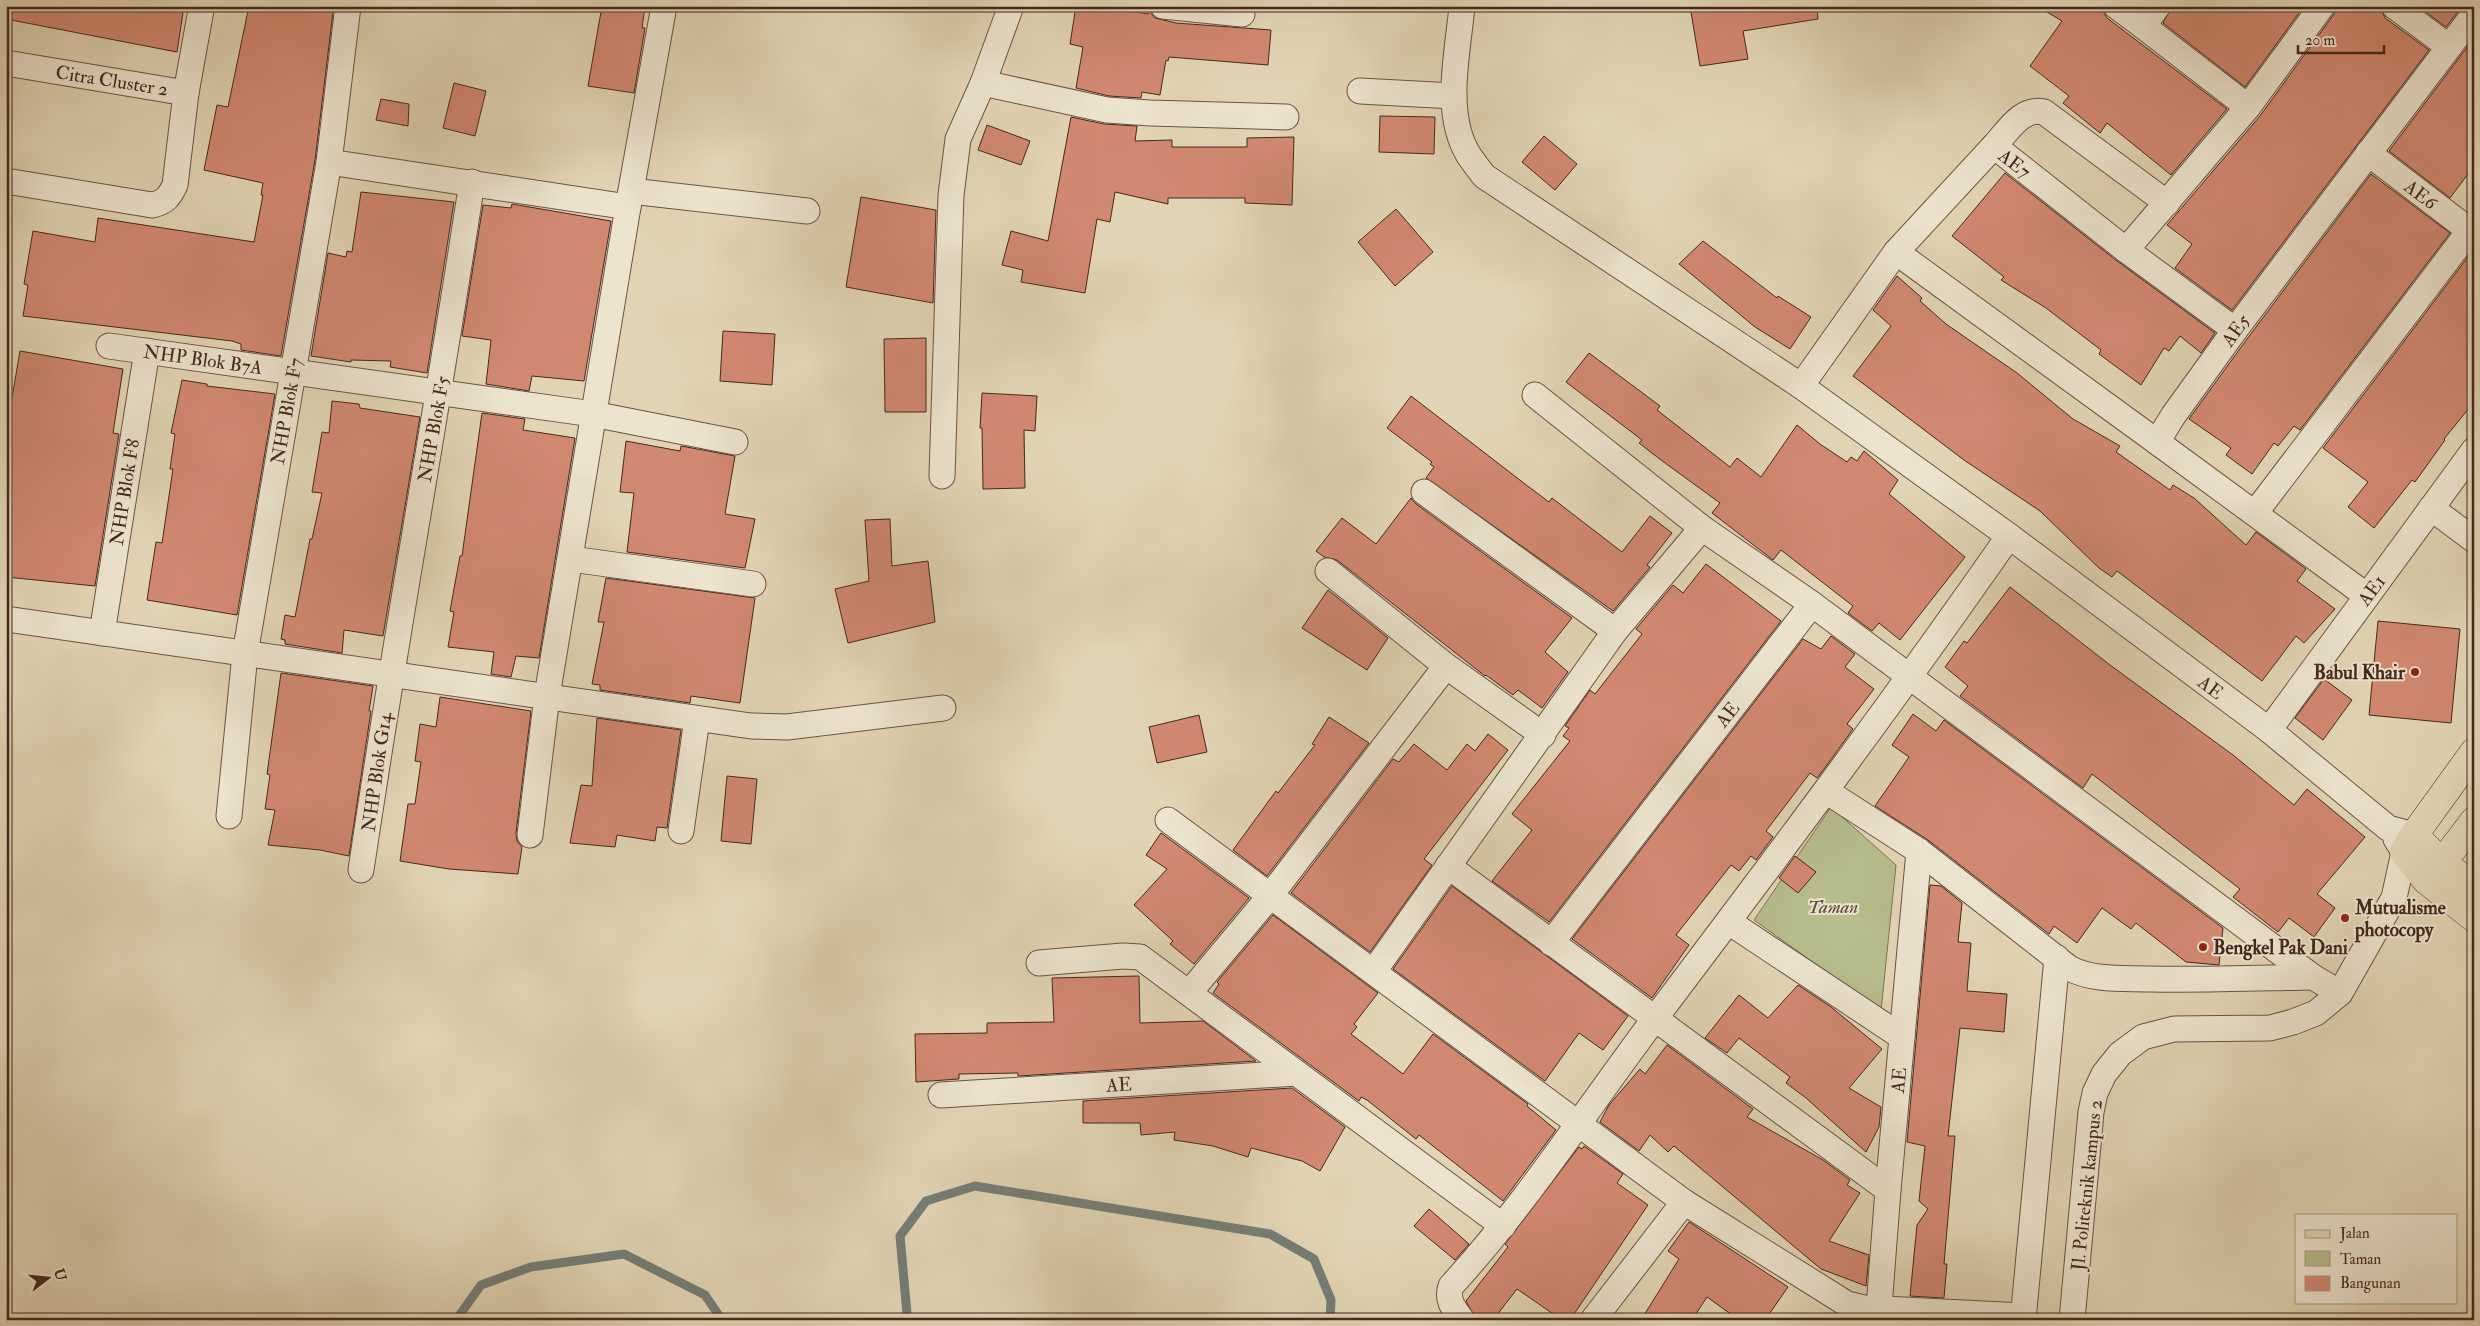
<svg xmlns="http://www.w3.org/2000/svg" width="2480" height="1326" font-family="'IM FELL Double Pica',serif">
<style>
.green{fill:#b6bc8b;stroke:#7e7254}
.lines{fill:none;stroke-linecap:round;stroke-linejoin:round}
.stream{stroke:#757e77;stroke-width:9}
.building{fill:#d18870;stroke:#45281e}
.minor-casing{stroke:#6c5344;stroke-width:27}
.primary-casing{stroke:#45281e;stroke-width:29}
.minor{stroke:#ece3ce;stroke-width:25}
.primary{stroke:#e1d4b4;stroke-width:28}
.poi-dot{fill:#8f2418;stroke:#ece3ce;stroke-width:2}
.labels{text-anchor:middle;stroke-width:4;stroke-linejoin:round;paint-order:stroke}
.street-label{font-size:19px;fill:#45281e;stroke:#ece3ce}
.poi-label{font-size:19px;font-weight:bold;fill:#45281e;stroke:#ece3ce;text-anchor:start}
.park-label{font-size:19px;font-style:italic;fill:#5c4634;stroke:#ece3ce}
</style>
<rect width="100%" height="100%" fill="#e1d4b4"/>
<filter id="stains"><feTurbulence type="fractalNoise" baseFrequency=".004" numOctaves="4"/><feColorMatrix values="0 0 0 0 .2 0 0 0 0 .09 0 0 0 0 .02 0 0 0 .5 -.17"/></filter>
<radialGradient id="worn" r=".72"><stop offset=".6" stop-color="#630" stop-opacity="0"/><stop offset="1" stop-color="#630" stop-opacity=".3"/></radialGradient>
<path class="green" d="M 1831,807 L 1896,865 L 1881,1011 L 1754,920 Z"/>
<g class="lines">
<g class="stream">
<path d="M 456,1320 L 481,1285 L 531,1267 L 624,1254 L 705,1295 L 722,1320"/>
<path d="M 903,1320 L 907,1314 L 900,1236 L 926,1201 L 975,1186 L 1270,1234 L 1314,1259 L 1331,1300 L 1330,1320"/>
</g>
</g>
<g class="building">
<path d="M 6,6 L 184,6 L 177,52 L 6,19 Z"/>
<path d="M 249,6 L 330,6 L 333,12 L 315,160 L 281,356 L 241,350 L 241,344 L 232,341 L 23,316 L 28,285 L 24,284 L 33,231 L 95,242 L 98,218 L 254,242 L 263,195 L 261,195 L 263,183 L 204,170 L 217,105 L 228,107 Z"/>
<path d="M 602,6 L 645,6 L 642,28 L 645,28 L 634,93 L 588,86 Z"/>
<path d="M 1076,6 L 1100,6 L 1148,14 L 1149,11 L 1155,18 L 1176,23 L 1271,30 L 1268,65 L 1169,57 L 1168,61 L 1166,60 L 1160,95 L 1142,92 L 1141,98 L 1109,96 L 1076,88 L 1083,47 L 1070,44 Z"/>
<path d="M 1690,6 L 1817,6 L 1818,19 L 1743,31 L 1748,59 L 1700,66 Z"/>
<path d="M 2037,6 L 2100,6 L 2107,18 L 2227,109 L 2171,175 L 2107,123 L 2100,133 L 2063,103 L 2069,96 L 2030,66 L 2062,21 Z"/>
<path d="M 2172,6 L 2304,6 L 2245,87 L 2163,23 Z"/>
<path d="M 2336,6 L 2380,6 L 2385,18 L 2429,50 L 2232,310 L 2175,268 L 2192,244 L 2167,225 L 2260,116 L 2334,14 Z"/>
<path d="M 2418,6 L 2462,6 L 2446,27 Z"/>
<path d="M 2474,38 L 2474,166 L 2450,198 L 2389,151 Z"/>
<path d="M 454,83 L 486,91 L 475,136 L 443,128 Z"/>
<path d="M 381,99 L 409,104 L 408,126 L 376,120 Z"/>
<path d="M 1380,116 L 1435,117 L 1434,154 L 1379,152 Z"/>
<path d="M 1071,117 L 1104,124 L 1137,126 L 1135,141 L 1172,140 L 1172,147 L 1247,147 L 1247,138 L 1294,137 L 1292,205 L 1245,203 L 1245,198 L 1168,198 L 1168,204 L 1115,192 L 1110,222 L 1097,219 L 1085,293 L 1021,282 L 1023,270 L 1002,265 L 1011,231 L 1048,241 Z"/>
<path d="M 987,125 L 1030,141 L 1021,165 L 978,150 Z"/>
<path d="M 1544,136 L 1577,164 L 1555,190 L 1522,162 Z"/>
<path d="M 2005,173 L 2117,261 L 2215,333 L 2201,353 L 2180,336 L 2169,351 L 2164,348 L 2141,385 L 2099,354 L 2101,350 L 2046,308 L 2001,280 L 2004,277 L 1952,236 Z"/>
<path d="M 2371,174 L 2450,233 L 2300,430 L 2294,426 L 2278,446 L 2274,443 L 2252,474 L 2226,455 L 2231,448 L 2189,419 L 2247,339 Z"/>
<path d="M 361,192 L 454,202 L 427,373 L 390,367 L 391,361 L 351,360 L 351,362 L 311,356 L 328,253 L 346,257 L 347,251 L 352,252 Z"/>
<path d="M 861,197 L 936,210 L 933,303 L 846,287 Z"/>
<path d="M 512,204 L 611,221 L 584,381 L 532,376 L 529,391 L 486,384 L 491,340 L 462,336 L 483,205 L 511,208 Z"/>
<path d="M 1396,209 L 1433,252 L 1395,286 L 1358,242 Z"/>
<path d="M 1703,241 L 1777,298 L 1778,296 L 1811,317 L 1790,349 L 1755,327 L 1679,264 Z"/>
<path d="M 2474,249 L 2474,402 L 2444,439 L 2445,440 L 2415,482 L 2412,480 L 2374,528 L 2348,507 L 2368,482 L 2323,448 Z"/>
<path d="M 1897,276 L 1922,298 L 1920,301 L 1946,324 L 2017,373 L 2073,419 L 2120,446 L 2116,452 L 2170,490 L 2173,485 L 2194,498 L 2246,545 L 2256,532 L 2306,569 L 2297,581 L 2335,609 L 2304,643 L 2296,636 L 2262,681 L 2117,571 L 2112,577 L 2099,568 L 2040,511 L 1964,460 L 1853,376 L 1891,326 L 1873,310 Z"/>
<path d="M 723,331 L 775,334 L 772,385 L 720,381 Z"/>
<path d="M 926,338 L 926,412 L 885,412 L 884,339 Z"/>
<path d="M 20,351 L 123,369 L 113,433 L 119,434 L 95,586 L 6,577 L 6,433 Z"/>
<path d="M 1589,353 L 1660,406 L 1657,410 L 1730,467 L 1737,458 L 1761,477 L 1797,425 L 1820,444 L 1847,462 L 1851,457 L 1857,461 L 1864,451 L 1898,480 L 1889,494 L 1965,557 L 1900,640 L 1879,623 L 1872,631 L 1848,613 L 1853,606 L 1781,550 L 1773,560 L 1712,513 L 1720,503 L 1661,460 L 1639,443 L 1642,440 L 1566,382 Z"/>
<path d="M 182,380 L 207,384 L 207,386 L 275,394 L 237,615 L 147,600 L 156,542 L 162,543 L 173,469 L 170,469 L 175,434 L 171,433 Z"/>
<path d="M 982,393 L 1037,396 L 1035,431 L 1024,430 L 1025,488 L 983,489 L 982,428 L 980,428 Z"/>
<path d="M 1411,396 L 1525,484 L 1549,502 L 1552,498 L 1622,552 L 1650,516 L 1672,533 L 1647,565 L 1650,567 L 1613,611 L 1426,478 L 1434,467 L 1430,464 L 1432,462 L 1387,428 Z"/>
<path d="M 332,401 L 359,404 L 360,408 L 420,417 L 383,636 L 344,630 L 342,653 L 285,644 L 285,640 L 281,639 L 285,615 L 295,617 L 310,539 L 312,539 L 322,493 L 312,492 L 322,432 L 329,433 Z"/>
<path d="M 482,413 L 525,419 L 523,430 L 575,438 L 539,658 L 516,656 L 511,677 L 491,674 L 494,652 L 448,647 L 454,612 L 450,611 L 460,556 L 462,556 Z"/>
<path d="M 626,441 L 680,451 L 681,446 L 735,456 L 725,514 L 755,519 L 745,568 L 627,552 L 634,493 L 620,492 Z"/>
<path d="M 1411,498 L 1416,504 L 1572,618 L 1545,652 L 1568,672 L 1542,708 L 1518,690 L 1513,695 L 1486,675 L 1485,676 L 1337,560 L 1324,557 L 1316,551 L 1342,518 L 1376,544 Z"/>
<path d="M 890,519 L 892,566 L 928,561 L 935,622 L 848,643 L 835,589 L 869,581 L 865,520 Z"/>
<path d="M 1706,564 L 1781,621 L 1549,922 L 1492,881 L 1532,830 L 1512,814 L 1570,741 L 1563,736 L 1569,728 L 1565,726 L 1590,690 L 1595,694 L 1642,634 L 1636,629 L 1673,585 L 1683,593 Z"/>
<path d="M 606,578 L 755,598 L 740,703 L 691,696 L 690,703 L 600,690 L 600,685 L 592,684 L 604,622 L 598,622 Z"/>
<path d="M 2010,587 L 2110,665 L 2233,755 L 2294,805 L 2307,789 L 2365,837 L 2317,894 L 2335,908 L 2314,937 L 2289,918 L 2278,932 L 2233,897 L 2240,889 L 2092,774 L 2083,788 L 1960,696 L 1968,686 L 1945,667 L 1964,641 L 1967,643 Z"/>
<path d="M 1328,590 L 1388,638 L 1367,670 L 1302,628 Z"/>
<path d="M 2378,621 L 2460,629 L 2451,723 L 2369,715 Z"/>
<path d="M 1831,636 L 1855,654 L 1845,667 L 1874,689 L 1847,724 L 1853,729 L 1824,769 L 1817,778 L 1810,773 L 1766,831 L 1773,837 L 1756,860 L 1751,856 L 1739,871 L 1731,865 L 1676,935 L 1689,945 L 1652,998 L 1572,939 L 1803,639 L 1821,649 Z"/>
<path d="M 281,673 L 373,686 L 369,711 L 371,711 L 349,856 L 320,850 L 268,845 L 275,810 L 265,809 L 270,775 L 267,774 Z"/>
<path d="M 2324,679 L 2352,700 L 2323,740 L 2295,718 Z"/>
<path d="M 440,697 L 531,711 L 516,833 L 517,841 L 522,847 L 518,874 L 449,869 L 400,861 L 408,804 L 415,804 L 421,762 L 415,761 L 420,724 L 436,727 Z"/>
<path d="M 1913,714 L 1936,731 L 1944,720 L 2223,928 L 2219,965 L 2186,962 L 2136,923 L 2131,929 L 2102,908 L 2077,943 L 2054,926 L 2049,934 L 1928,840 L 1875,806 L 1909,757 L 1892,745 Z"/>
<path d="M 1199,715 L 1207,752 L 1157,763 L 1149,727 Z"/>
<path d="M 1329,717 L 1369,743 L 1267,876 L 1233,850 L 1276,791 L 1278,793 L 1315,745 L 1312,744 Z"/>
<path d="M 597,718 L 681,730 L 667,828 L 657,827 L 655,841 L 617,835 L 615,847 L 570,843 L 581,785 L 592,786 Z"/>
<path d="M 1488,734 L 1508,750 L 1424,859 L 1432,865 L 1370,952 L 1291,893 L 1393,759 L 1399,762 L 1414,744 L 1447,770 L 1467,744 L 1475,751 Z"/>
<path d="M 727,776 L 757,779 L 751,844 L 721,841 Z"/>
<path d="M 1161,833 L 1249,898 L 1194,964 L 1170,944 L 1173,941 L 1134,905 L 1167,869 L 1146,855 Z"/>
<path d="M 1795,856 L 1816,872 L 1798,893 L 1779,878 Z"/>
<path d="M 1930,885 L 1941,886 L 1962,903 L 1958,942 L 1971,943 L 1967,991 L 2007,994 L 2004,1032 L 1960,1028 L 1948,1136 L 1955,1136 L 1944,1264 L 1947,1264 L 1944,1298 L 1910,1296 L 1917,1225 L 1928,1209 L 1919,1201 L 1925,1146 L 1907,1142 Z"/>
<path d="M 1452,886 L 1628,1016 L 1603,1050 L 1579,1033 L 1545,1081 L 1393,969 Z"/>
<path d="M 1273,915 L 1378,993 L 1354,1024 L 1357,1027 L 1351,1034 L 1403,1074 L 1433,1034 L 1528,1104 L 1527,1106 L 1556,1130 L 1503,1201 L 1419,1135 L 1416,1139 L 1367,1100 L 1361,1097 L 1359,1101 L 1213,993 L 1219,984 L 1217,982 Z"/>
<path d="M 1139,976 L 1140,1023 L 1203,1021 L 1256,1061 L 1018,1076 L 1018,1073 L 959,1074 L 959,1079 L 916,1082 L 915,1034 L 987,1033 L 987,1023 L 1054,1022 L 1052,978 Z"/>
<path d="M 1798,985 L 1831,1007 L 1882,1049 L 1849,1088 L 1881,1107 L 1879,1127 L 1866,1152 L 1806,1098 L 1786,1083 L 1790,1077 L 1739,1038 L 1727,1053 L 1705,1038 L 1739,995 L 1768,1018 Z"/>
<path d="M 1667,1045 L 1753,1109 L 1747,1117 L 1823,1160 L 1850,1180 L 1847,1185 L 1860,1193 L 1829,1241 L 1869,1255 L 1866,1286 L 1821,1269 L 1674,1146 L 1668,1152 L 1650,1135 L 1639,1151 L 1600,1122 L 1609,1105 L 1640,1069 L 1645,1074 Z"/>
<path d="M 1292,1088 L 1345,1127 L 1320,1171 L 1302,1161 L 1251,1148 L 1248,1157 L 1213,1146 L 1174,1140 L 1175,1132 L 1141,1135 L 1140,1123 L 1083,1123 L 1083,1101 Z"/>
<path d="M 1584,1146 L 1623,1174 L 1617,1183 L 1648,1205 L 1570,1320 L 1562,1320 L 1517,1289 L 1493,1320 L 1476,1320 L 1466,1301 L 1508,1247 L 1505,1244 L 1579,1147 L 1582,1149 Z"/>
<path d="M 1429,1209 L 1469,1244 L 1455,1260 L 1414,1226 Z"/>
<path d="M 1689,1222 L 1788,1287 L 1765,1320 L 1739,1320 L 1707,1297 L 1692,1320 L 1641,1320 L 1679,1259 L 1668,1251 Z"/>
</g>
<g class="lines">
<g class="minor-casing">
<g id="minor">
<path d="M 1163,6 L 1242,14"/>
<path d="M 1462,6 C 1458,52 1443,112 1468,154 C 1473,162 1479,169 1484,176 L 1801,386 L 2009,536 L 2269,730 L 2388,828 L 2414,835"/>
<path d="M 2116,6 L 2143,26"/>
<path d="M 2158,6 L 2143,26 L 2248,107"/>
<path d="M 2394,6 L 2449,47"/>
<path d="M 6,63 L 186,93 L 175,185 C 169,197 166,202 152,205 L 6,181"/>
<path d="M 983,83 L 1107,110 L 1150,113 L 1286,117"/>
<path d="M 1360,91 L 1454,96"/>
<path d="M 186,93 L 201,10"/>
<path d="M 1994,146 C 2008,131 2021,107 2044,112 L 2167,203"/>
<path d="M 2368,153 L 2474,234"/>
<path d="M 329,162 L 628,207"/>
<path d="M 631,191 L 807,211"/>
<path d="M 2126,250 L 2248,107 L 2322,6"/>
<path d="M 1896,252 L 2157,442"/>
<path d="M 109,346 L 593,414 L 735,442"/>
<path d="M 1801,386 L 1896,252 L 1994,146 L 2126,250 L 2235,330"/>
<path d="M 1535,395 L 1702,528"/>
<path d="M 942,476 L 951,195 L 958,139 L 983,83 L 1011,6"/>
<path d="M 1424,492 L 1615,631"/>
<path d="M 2431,508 L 2474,540"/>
<path d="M 2255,513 L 2474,225"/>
<path d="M 571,559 L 753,584"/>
<path d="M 1328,571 L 1446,666 L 1543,735"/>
<path d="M 2367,596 L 2157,442 L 2173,416 L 2235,330 L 2474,14"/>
<path d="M 6,619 L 751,726 L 787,727 L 943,708"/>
<path d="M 102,633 L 147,351"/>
<path d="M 2269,730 L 2474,450"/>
<path d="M 1826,791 L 1919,851 L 2069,968 C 2093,981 2124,978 2151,979 C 2205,980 2259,978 2313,977"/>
<path d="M 229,816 L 245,654 L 329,162 L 348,6"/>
<path d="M 1168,820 L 1684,1202 L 1847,1304 L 1864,1308 L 2023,1316"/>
<path d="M 681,831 L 697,719"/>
<path d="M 530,835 L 547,696 L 628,207 L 664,6"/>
<path d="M 1448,866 L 1888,1190"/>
<path d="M 361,870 C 395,640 437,411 472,182"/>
<path d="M 1729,922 L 1902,1037"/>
<path d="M 1551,943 L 1812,604"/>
<path d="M 1039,963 L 1123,956 L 1140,957 L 1503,1226"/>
<path d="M 1374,971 L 1615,631 L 1702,528 L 1812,604 L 2313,977 L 2340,993"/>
<path d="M 1189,993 L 1270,896 L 1446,666"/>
<path d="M 941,1095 L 1297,1073"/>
<path d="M 1462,1320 C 1454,1309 1446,1300 1451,1286 C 1526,1204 1586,1110 1653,1021 C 1774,861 1894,701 2009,536"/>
<path d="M 1593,1320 L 1684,1202"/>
<path d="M 1878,1320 L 1888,1190 L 1919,851"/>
<path d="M 2023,1320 L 2057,958"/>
<path d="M 2072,1320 L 2091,1112 L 2095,1093 L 2104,1074 L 2120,1054 L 2143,1037 L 2174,1029 L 2270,1028 L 2293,1022 L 2316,1013 L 2340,993 L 2394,898 L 2404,852 L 2396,839"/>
</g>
</g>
<g class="primary-casing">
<g id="primary">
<path d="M 2474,752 L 2414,835 L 2404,852 L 2426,880 L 2474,918"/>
<path d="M 2414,835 L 2442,863 L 2474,886"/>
<path d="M 2429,877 L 2442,863 L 2474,821"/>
</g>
</g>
<use href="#minor" class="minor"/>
<use href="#primary" class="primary"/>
</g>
<g class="poi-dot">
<circle cx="2415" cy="672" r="5"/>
<circle cx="2345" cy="918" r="5"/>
<circle cx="2203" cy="947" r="5"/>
</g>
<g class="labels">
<g class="street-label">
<text transform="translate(112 80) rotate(9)" y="7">Citra Cluster 2</text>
<text transform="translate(2015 163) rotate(38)" y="7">AE7</text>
<text transform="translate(2421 194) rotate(37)" y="7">AE6</text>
<text transform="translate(2235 330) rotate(-54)" y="7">AE5</text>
<text transform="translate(203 359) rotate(8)" y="7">NHP Blok B7A</text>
<text transform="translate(286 411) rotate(-80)" y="7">NHP Blok F7</text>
<text transform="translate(433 429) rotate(-80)" y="7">NHP Blok F5</text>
<text transform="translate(124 492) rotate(-81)" y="7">NHP Blok F8</text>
<text transform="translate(2371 590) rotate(-54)" y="7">AE1</text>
<text transform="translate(2211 687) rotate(37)" y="7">AE</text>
<text transform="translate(1727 714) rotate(-52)" y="7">AE</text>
<text transform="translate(376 772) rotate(-82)" y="7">NHP Blok G14</text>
<text transform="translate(1898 1080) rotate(-85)" y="7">AE</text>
<text transform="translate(1119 1084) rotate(-3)" y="7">AE</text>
<text transform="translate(2086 1185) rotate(-84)" y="7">Jl. Politeknik kampus 2</text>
</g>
<g class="poi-label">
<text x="2405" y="679" text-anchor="end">Babul Khair</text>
<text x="2355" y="914">Mutualisme<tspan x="2355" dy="22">photocopy</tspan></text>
<text x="2213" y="954">Bengkel Pak Dani</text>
</g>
<g class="park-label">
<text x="1833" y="913">Taman</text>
</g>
</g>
<rect width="2480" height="1326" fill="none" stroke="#e1d4b4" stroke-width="25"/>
<rect x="8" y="8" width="2465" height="1311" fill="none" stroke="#45281e" stroke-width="2.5"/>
<rect x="12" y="12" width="2455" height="1301" fill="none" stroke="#45281e"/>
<rect x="2295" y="1214" width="162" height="90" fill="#ece3ce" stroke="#a99888"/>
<rect x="2305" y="1230" width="25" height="8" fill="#e1d4b4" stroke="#a99888"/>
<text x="2340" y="1238" font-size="15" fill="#45281e">Jalan</text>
<rect x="2305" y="1251" width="25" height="15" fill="#b6bc8b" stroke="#a99888"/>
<text x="2340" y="1264" font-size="15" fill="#45281e">Taman</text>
<rect x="2305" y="1276" width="25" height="15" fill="#d18870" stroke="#a99888"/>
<text x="2340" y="1288" font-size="15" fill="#45281e">Bangunan</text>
<g transform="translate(48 1278) rotate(74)" stroke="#ece3ce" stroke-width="4" paint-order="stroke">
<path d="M0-4L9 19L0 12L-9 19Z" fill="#45281e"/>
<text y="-8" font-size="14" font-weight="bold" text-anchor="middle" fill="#45281e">U</text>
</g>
<path d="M2298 45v8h86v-8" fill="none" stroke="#45281e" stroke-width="2.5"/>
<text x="2305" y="45" font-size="15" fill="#45281e" stroke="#ece3ce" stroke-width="4" paint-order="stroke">20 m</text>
<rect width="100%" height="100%" filter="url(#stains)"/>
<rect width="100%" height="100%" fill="url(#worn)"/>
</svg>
